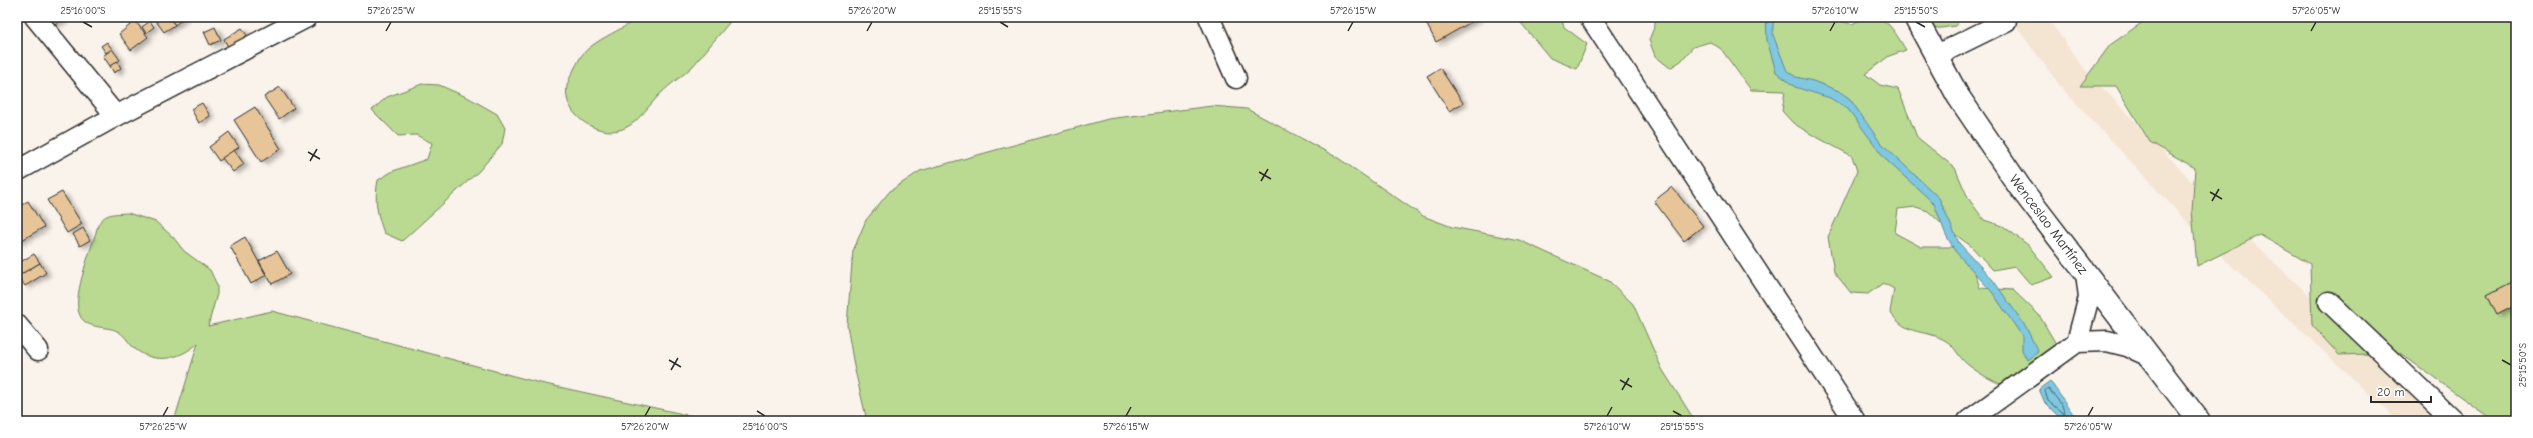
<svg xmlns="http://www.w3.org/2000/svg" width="2533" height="438" font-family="'Comic Neue',sans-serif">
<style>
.built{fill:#f4e5d2}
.green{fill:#bad991;stroke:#72825e}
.water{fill:#80c7e1;stroke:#5e8998}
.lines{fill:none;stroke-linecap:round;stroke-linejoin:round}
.shore{stroke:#4d6974;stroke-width:1}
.building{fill:#e7c599;stroke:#2b2b2b;filter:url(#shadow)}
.minor-casing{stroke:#2b2b2b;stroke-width:23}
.major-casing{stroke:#2b2b2b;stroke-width:25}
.minor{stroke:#fff;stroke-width:20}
.major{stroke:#fff;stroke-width:22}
.ticks{fill:none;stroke:#2b2b2b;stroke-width:1.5}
.labels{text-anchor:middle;stroke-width:4;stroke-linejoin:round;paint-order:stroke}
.street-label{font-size:14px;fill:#2b2b2b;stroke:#fff}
.neatline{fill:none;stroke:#2b2b2b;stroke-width:1.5}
.ticks-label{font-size:10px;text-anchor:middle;fill:#2b2b2b}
</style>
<defs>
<filter id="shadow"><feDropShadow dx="4.5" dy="2.5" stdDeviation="2" flood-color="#0004"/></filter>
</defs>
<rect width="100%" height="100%" fill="#faf3eb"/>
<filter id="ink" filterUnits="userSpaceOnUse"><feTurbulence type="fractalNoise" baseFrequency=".025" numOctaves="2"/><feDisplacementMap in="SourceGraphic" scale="8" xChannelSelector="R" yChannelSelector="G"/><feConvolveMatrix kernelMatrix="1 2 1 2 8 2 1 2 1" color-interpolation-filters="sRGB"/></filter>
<g filter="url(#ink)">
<path class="built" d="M 2009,17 L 2047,17 L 2082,66 L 2224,215 L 2443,421 L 2398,421 L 2202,238 L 2060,86 Z"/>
<g class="green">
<path d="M 639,17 L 734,17 C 720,33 707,50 693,66 C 683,76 671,83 661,93 C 651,103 639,121 627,127 C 602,141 561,116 567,86 C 569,77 576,66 580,58 C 590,41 623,30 639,17 Z"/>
<path d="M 1516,17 L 1561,17 L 1564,27 L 1587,44 L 1577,69 L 1550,58 Z"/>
<path d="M 1655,17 L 1825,17 L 1852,24 C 1883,7 1891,26 1906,50 L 1889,56 L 1865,74 L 1880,85 L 1898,89 L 1917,137 L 1955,168 L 1968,198 L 1984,220 L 2003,226 L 2028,245 L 2054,277 L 2031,285 L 2015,266 L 1993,270 L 1971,246 L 1946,228 L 1928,211 L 1916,207 L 1898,209 L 1895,233 L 1921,247 L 1954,247 L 1972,264 L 1980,288 L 2013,290 L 2039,315 L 2059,349 L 2022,393 C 2003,386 1983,377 1967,364 C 1959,358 1955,346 1946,341 C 1925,328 1908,338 1890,312 L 1894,289 L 1883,283 L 1868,294 L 1851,293 L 1834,272 L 1828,237 L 1857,171 L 1852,156 L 1809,133 L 1793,123 L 1782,111 L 1785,91 L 1751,90 L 1721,49 L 1710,42 L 1693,47 L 1681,61 L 1670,68 L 1655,56 L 1649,40 L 1655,25 Z"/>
<path d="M 1916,17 L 1963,17 L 1955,26 L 1927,30 Z"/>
<path d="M 2150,17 L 2516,17 L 2516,421 L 2494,421 L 2400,353 L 2339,355 L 2312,325 L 2310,264 L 2260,235 L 2197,266 L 2192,211 L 2195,168 L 2150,142 L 2116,86 L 2080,86 L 2110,45 Z"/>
<path d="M 422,84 L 439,85 L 469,98 L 497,114 L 505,128 L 502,144 L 479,171 L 402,241 L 384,233 C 377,214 374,200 378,180 L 393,171 L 427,159 L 432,143 L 416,135 L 398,136 L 372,110 L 387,97 Z"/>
<path d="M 1212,106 L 1247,109 L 1338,158 L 1423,216 L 1452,227 L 1519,240 L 1609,281 L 1633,304 L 1662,369 L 1695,421 L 867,421 L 854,366 L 847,325 L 853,251 L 866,220 L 890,191 L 920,171 L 1108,119 Z"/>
<path d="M 128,213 L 156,222 L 173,237 L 184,251 L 210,270 L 217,285 L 217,294 L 208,326 L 272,311 L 536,382 L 715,421 L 174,421 L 198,343 C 181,359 155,365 135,349 C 128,343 125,334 115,330 C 103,326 84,329 79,313 C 72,295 93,245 98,225 C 105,212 115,214 128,213 Z"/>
</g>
<g class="water">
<path d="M 1766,17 L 1773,17 L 1773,35 L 1787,71 L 1796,77 L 1813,81 L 1839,91 L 1850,99 L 1880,142 L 1939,198 L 1959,243 L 1993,280 L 2026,327 L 2038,352 L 2027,360 L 2022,350 L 2022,336 L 1992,292 L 1955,251 L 1946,235 L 1934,204 L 1927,197 L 1886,160 L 1848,109 L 1830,98 L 1795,87 L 1776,72 L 1767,40 Z"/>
<path d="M 2050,381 L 2078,421 L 2063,421 L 2045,403 L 2039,389 Z"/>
</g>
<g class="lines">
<path class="shore" d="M 2048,388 L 2062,405 L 2065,415 L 2048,401 L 2045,391 Z"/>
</g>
<g class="building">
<path d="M 44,17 L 67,17 L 50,27 Z"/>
<path d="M 153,17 L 169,17 L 175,25 L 164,32 Z"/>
<path d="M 169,17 L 185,17 L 175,25 Z"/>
<path d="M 1437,17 L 1480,17 L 1436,42 L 1426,23 Z"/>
<path d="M 135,21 L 148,37 L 131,50 L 119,34 Z"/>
<path d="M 150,21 L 154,27 L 146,33 L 142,27 Z"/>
<path d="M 215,27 L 221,40 L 210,45 L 204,32 Z"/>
<path d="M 242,28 L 248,37 L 229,49 L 224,39 Z"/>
<path d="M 107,42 L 112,49 L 106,53 L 101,46 Z"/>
<path d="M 112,49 L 120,60 L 110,66 L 103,56 Z"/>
<path d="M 117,61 L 121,68 L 114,73 L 110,66 Z"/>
<path d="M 1440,68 L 1463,103 L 1449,111 L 1427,76 Z"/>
<path d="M 280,87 L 294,108 L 279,119 L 264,97 Z"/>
<path d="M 202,103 L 210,116 L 199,123 L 191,109 Z"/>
<path d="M 255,107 L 281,149 L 261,162 L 234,120 Z"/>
<path d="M 229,132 L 239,147 L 219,161 L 209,147 Z"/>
<path d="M 234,150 L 244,164 L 233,172 L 222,158 Z"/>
<path d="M 1672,187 L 1703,226 L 1684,241 L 1654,201 Z"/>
<path d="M 62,192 L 82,224 L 67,233 L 47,200 Z"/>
<path d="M 28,201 L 44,227 L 17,243 L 17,208 Z"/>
<path d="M 83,228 L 90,240 L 80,246 L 73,234 Z"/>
<path d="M 245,237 L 266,275 L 251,284 L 230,246 Z"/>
<path d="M 277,251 L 290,274 L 272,284 L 259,261 Z"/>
<path d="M 34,254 L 40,263 L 18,276 L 17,264 Z"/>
<path d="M 40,263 L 46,273 L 25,286 L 18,276 Z"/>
<path d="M 2514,281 L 2516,305 L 2497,315 L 2487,295 Z"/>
</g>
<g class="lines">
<g class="minor-casing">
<g id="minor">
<path d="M 35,17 L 116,116"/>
<path d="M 1209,17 L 1236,78"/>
<path d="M 1590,17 L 1855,421"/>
<path d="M 1935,56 L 2006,21"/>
<path d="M 17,171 L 116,116 L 307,17"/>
<path d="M 2329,302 L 2454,421"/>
<path d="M 17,325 L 38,350"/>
<path d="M 2077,342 L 2089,297 L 2086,273"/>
<path d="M 1968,421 L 2077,342 L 2107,341 L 2127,346 L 2149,356"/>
</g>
</g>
<g class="major-casing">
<path id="major" d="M 1915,17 L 1958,96 L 2019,186 L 2199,421"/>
</g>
<use href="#minor" class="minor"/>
<use href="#major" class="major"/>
</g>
</g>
<path class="ticks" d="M 83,22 L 92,27M 1000,22 L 1008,27M 1916,22 L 1925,27M 386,31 L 391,22M 867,31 L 872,22M 1348,31 L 1353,22M 1830,31 L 1835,22M 2311,31 L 2316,22M 308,152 L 320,159M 310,161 L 317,149M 1259,172 L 1271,179M 1261,181 L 1268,169M 2210,192 L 2222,199M 2212,201 L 2219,189M 669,360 L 681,367M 2502,360 L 2511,365M 671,370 L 678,358M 1620,380 L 1632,387M 1622,390 L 1629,378M 757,411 L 765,416M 1673,411 L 1682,416M 163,416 L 168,407M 645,416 L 650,407M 1126,416 L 1131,407M 1607,416 L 1612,407M 2088,416 L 2093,407"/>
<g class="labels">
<g class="street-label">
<text transform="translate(2049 224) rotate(53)" y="5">Wenceslao Martínez</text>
</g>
</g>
<rect width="2533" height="438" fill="none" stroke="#fff" stroke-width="44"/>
<path d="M2371 396v6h60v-6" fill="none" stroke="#2b2b2b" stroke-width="2"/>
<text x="2377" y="396" font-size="12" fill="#2b2b2b" stroke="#ffffff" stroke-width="3" paint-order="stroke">20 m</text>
<rect x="22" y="22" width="2489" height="394" class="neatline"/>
<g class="ticks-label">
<text x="83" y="14">25°16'00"S</text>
<text x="391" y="14">57°26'25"W</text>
<text x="872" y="14">57°26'20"W</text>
<text x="1000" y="14">25°15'55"S</text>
<text x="1353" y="14">57°26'15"W</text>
<text x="1835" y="14">57°26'10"W</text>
<text x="1916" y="14">25°15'50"S</text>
<text x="2316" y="14">57°26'05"W</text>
<text transform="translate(2522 365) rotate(-90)" y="4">25°15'50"S</text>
<text x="163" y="430">57°26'25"W</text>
<text x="645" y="430">57°26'20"W</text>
<text x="765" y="430">25°16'00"S</text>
<text x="1126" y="430">57°26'15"W</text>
<text x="1607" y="430">57°26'10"W</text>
<text x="1682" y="430">25°15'55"S</text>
<text x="2088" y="430">57°26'05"W</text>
</g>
</svg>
